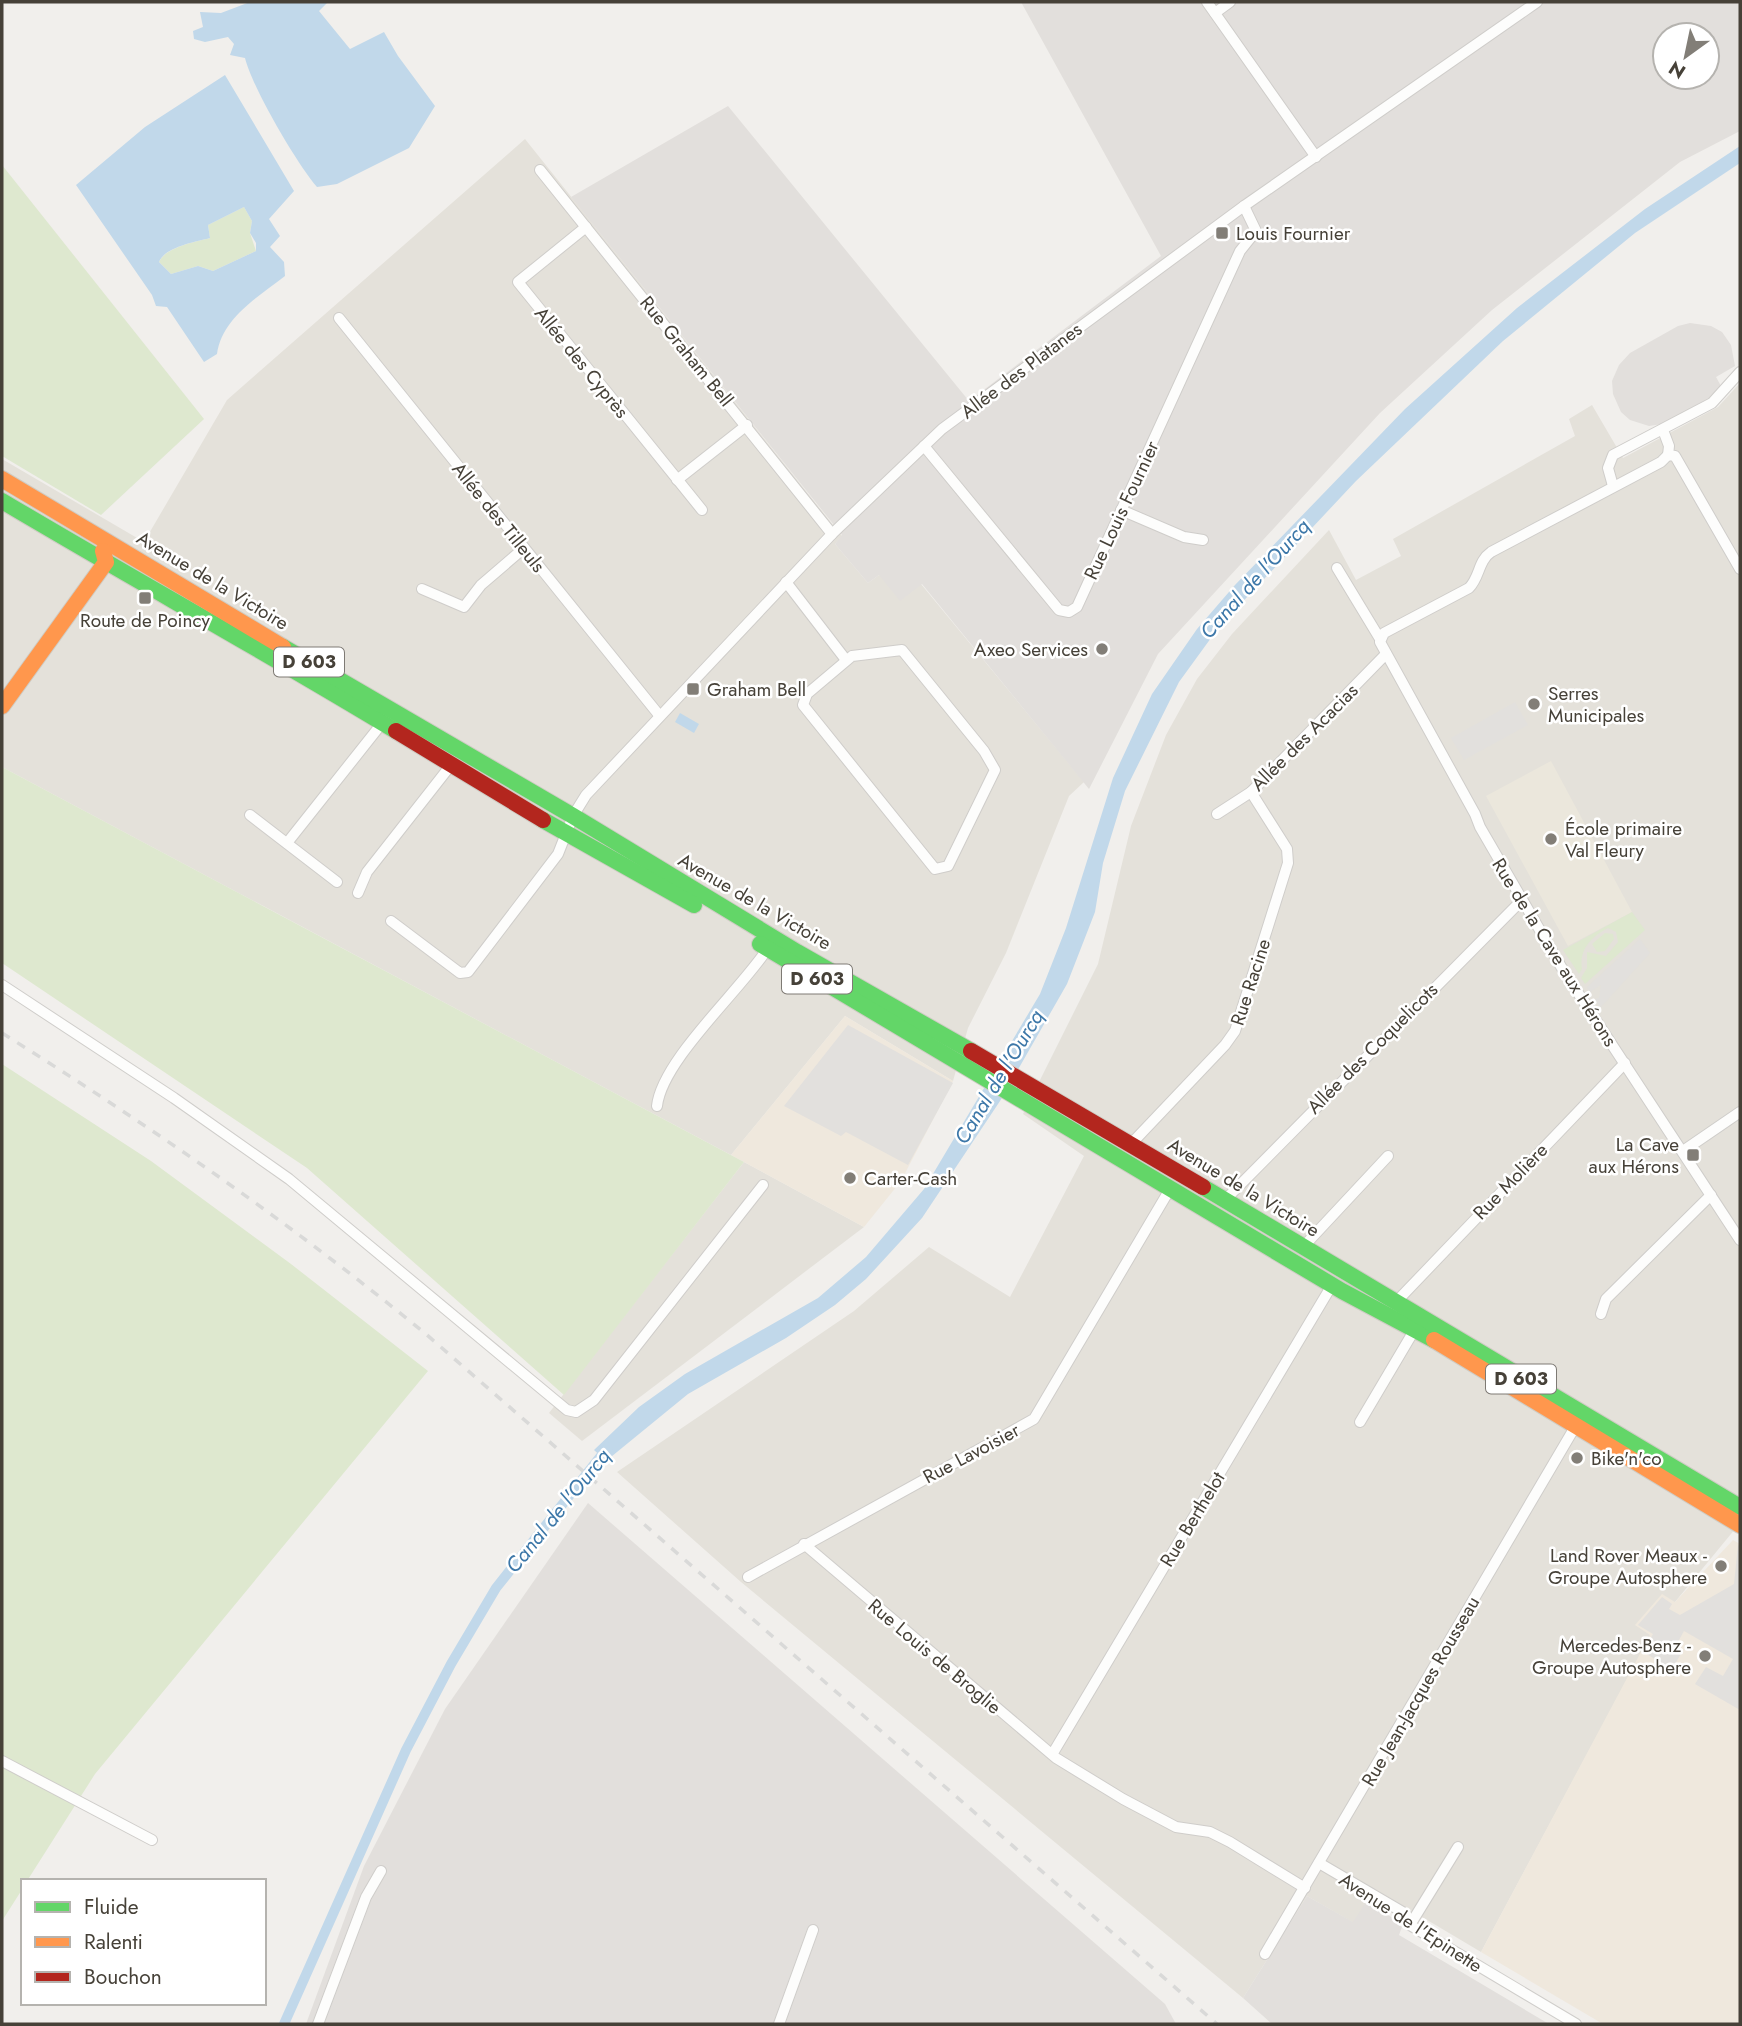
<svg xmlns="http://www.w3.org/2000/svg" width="1742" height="2026" font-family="Jost,sans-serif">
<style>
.residential{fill:#e4e1da}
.commercial{fill:#efe8dd}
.industrial{fill:#e2dfdc;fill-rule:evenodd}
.education{fill:#ebe7dc}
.green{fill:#dee8cf}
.parking{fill:#e2e0dd}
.water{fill:#c1d8ea;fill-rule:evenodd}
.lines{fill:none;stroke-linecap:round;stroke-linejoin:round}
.canal{stroke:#c1d8ea;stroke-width:10}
.street-casing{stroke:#cfcdca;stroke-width:12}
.fast-casing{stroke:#cfccc4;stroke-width:18}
.slow-casing{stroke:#cfccc4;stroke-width:18}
.jam-casing{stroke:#cfccc4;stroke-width:18}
.street{stroke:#fdfdfc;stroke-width:10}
.fast{stroke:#63d668;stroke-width:16}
.slow{stroke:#ff974d;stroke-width:16}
.jam{stroke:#b3261e;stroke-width:16}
.rail{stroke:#d9d9d8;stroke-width:3.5;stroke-dasharray:9 9;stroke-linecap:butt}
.poi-dot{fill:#827e77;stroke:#fff;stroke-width:2.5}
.labels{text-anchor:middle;stroke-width:5;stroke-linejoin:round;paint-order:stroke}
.shield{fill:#fff;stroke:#7e7a74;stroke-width:2}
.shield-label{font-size:18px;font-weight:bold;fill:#464138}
.poi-label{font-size:19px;fill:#464138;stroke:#fff;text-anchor:start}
.street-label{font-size:19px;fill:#464138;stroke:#fff}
.water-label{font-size:21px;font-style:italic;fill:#3c77a8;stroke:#fff}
</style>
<rect width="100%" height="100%" fill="#f1efec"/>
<g class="residential">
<path d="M 525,139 L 842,536 L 835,544 L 868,583 L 879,575 L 921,584 L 1084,782 L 1069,796 L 1006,953 L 968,1028 L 953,1081 L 845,1016 L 731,1155 L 2,767 L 2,459 L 144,542 L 227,400 Z"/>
<path d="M 1740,383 L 1740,1523 L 1675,1602 L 1636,1625 L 1651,1635 L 1481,1952 L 1375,1889 L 1354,1923 L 1307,1896 L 1243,1998 L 741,1582 L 617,1472 L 854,1311 L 929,1247 L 1010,1297 L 1084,1156 L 1023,1114 L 1098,964 L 1131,826 L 1166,735 L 1197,679 L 1232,634 L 1329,530 L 1356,580 L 1401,556 L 1393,539 L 1575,436 L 1569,419 L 1592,405 L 1623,458 L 1718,407 Z"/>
<path d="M 744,1162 L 864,1227 L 582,1441 L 549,1413 Z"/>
</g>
<g class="commercial">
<path d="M 845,1016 L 953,1081 L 901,1181 L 864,1227 L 731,1155 Z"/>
<path d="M 1733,1540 L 1740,1544 L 1740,2024 L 1603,2024 L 1481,1952 L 1650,1635 L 1635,1625 L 1662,1594 L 1675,1602 Z"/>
</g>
<g class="industrial">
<path d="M 1021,2 L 1740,2 L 1740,131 L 1680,162 L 1492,310 L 1380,413 L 1158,654 L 1089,789 L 922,584 L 900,601 L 879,575 L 868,583 L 835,544 L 842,535 L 571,197 L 728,106 L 969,401 L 1161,256 ZM 1665,35 L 1707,35 L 1707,77 L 1665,77 Z"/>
<path d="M 1690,323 L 1711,326 L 1722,332 L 1731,345 L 1735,366 L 1716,377 L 1721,386 L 1709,398 L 1662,424 L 1649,426 L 1630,420 L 1621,412 L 1613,394 L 1612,381 L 1619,365 L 1630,353 L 1678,326 Z"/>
<path d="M 588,1503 L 1165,2004 L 1176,2024 L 306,2024 L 364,1866 L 445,1709 Z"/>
<path d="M 1307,1896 L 1353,1922 L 1366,1902 L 1403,1924 L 1399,1935 L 1549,2024 L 1272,2024 L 1243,1998 Z"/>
</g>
<path class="education" d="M 1551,761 L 1632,912 L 1568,946 L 1486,796 Z"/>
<g class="green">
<path d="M 2,165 L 204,419 L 101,515 L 2,456 Z"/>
<path d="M 244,207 L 252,221 L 250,233 L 256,251 L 213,271 L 198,266 L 171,274 L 159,262 C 166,247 195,242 210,238 L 208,225 Z"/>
<path d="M 2,767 L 744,1162 L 564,1395 L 307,1168 L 2,963 Z"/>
<path d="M 1632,912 L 1645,930 L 1585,984 L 1581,978 L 1587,968 L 1587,952 L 1606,956 L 1618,942 L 1616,932 L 1608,928 C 1591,937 1579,949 1582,969 L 1579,974 L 1563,950 Z"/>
<path d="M 1605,933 L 1613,934 L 1614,939 L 1605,951 L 1597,952 L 1592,944 Z"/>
<path d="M 2,1064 L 151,1161 L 291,1264 L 428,1371 L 95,1774 L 27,1881 L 23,1881 L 23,1888 L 2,1921 Z"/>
<path d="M 984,1070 L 1120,1144 L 1257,1225 L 1253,1232 Z"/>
</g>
<g class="parking">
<path d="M 1515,702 L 1528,725 L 1464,760 L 1451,738 Z"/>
<path d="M 1640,939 L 1650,953 L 1600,1008 L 1595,999 L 1599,998 L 1601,985 L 1590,992 L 1587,987 Z"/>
<path d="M 848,1025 L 953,1083 L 908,1165 L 846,1132 L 841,1136 L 784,1106 Z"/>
<path d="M 1738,1545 L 1740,1547 L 1740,1710 L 1695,1684 L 1706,1667 L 1723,1676 L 1733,1659 L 1684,1631 L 1675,1647 L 1682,1652 L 1672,1669 L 1643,1652 L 1653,1634 L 1638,1625 L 1662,1597 L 1672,1604 L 1669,1609 L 1680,1615 L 1734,1584 Z"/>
</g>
<g class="water">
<path d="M 250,2 L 328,2 L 319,11 L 350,49 L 384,32 L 398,56 L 435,106 L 409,148 L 337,184 L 317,187 C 297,164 252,87 245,58 L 230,55 L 234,44 L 228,37 L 205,42 L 194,39 L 193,31 L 203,27 L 200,12 L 221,13 Z"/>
<path d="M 225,75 L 294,191 L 269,219 L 280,236 L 270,247 L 284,262 L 285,276 C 258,297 222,318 217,354 L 204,362 L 167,307 L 156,306 L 152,295 L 76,185 L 145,127 ZM 244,207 L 252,221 L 250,233 L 256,243 L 256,251 L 213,271 L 198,266 L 171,274 L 159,262 C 165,247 195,242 210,238 L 208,225 Z"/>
<path d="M 1740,146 L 1740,163 L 1635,233 L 1503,341 L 1356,481 L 1219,627 L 1179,682 L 1125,791 L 1103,863 L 1095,912 L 1067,984 L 1000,1101 L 922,1218 L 866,1279 L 835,1305 L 786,1338 L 688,1394 L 606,1461 L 594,1450 L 639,1407 L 685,1374 L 818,1298 L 866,1257 L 924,1189 L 1040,994 L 1066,928 L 1113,778 L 1152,694 L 1197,629 L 1235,585 L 1405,409 L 1517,308 L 1645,209 Z"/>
<path d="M 680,713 L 699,724 L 694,733 L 675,722 Z"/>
</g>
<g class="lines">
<path class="canal" d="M 284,2024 L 406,1750 L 451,1664 L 496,1588 L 608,1447"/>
<g class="street-casing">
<g id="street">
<path d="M 1207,2 L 1316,157"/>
<path d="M 1215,13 L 1230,2"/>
<path d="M 540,170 L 832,534"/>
<path d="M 586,227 L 518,282 L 702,510"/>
<path d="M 339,318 L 659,715"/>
<path d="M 1663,430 L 1669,446 L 1668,455 L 1675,456 L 1740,569"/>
<path d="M 924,446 L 1059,610 L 1069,612 L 1077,607 L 1240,251 L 1256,231 L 1244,206"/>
<path d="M 1668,455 L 1661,462 L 1491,552 C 1478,561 1480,577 1469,588 L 1384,633 L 1380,642 L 1475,814 L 1480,827 L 1563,970 L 1740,1240"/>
<path d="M 677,480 L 747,425"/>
<path d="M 1613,486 L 1608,468 L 1613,455 L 1712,403 L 1740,372"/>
<path d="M 1121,510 L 1184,537 L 1203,540"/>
<path d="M 1337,568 L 1380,639"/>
<path d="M 786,582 L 846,660"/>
<path d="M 422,589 L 464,607 L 481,585 L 524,548"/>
<path d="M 902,650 L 984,751 L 995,770 L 948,866 L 935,869 L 803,705 L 807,694 L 852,656 Z"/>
<path d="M 1217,814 L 1251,792 L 1386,654"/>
<path d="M 250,815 L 337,882"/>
<path d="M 287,843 L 383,722"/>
<path d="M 358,893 L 367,872 L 451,765"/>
<path d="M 391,921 L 460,973 L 468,972 L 558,854 L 573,816 L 586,795 L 832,534 L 942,429 L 1244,206 L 1537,2"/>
<path d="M 2,985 L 174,1098 L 289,1179 L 567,1410 L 576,1412 L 594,1400 L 763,1185"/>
<path d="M 657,1106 C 662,1060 741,990 768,948"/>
<path d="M 1131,1144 L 1225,1045 L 1235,1031 L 1288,863 L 1287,849 L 1251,792"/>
<path d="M 1683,1151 L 1740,1112"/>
<path d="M 1225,1200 L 1522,900"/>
<path d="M 1304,1246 L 1388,1156"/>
<path d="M 1397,1301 L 1625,1063"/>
<path d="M 1601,1314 L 1606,1299 L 1711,1195"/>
<path d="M 1360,1422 L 1415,1329"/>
<path d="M 804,1544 L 1056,1758 L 1123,1799 L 1176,1827 L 1210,1832 L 1230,1842 L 1305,1888"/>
<path d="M 748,1577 L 1034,1419 L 1170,1189"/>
<path d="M 1053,1753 L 1332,1285"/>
<path d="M 2,1761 L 152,1840"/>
<path d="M 1319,1863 L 1406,1914 L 1410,1925 L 1576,2024"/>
<path d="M 1410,1925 L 1458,1847"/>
<path d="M 1265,1954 L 1575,1427"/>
<path d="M 318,2024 L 366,1897 L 381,1871"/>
<path d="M 779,2024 L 813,1930"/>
</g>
</g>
<g class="fast-casing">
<g id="fast">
<path d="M 2,501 C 133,579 266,652 396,731"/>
<path d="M 283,647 L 573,816 L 797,952 L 971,1051"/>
<path d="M 543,820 L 694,905"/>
<path d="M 760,944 L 1342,1291 L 1434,1340"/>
<path d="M 1203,1187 L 1740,1507"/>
</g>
</g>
<g class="slow-casing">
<g id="slow">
<path d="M 2,479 L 283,647"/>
<path d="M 2,706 L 106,562 L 103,551"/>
<path d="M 1434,1340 L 1740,1525"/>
</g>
</g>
<g class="jam-casing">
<g id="jam">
<path d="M 396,731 L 543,820"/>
<path d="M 971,1051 L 1203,1187"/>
</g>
</g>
<use href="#street" class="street"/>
<use href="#fast" class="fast"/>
<use href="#slow" class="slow"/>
<use href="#jam" class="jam"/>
<path class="rail" d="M 2,1033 C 150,1126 292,1224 427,1335 L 1217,2024"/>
</g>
<g class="poi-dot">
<rect x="1215" y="226" width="14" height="14" rx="3.5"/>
<rect x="138" y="591" width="14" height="14" rx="3.5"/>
<circle cx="1102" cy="649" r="7"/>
<rect x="686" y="682" width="14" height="14" rx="3.5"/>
<circle cx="1534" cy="704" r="7"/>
<circle cx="1551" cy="839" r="7"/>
<rect x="1686" y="1148" width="14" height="14" rx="3.5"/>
<circle cx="850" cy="1178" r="7"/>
<circle cx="1577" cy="1458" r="7"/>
<circle cx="1721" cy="1566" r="7"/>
<circle cx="1705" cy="1656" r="7"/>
</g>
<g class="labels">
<g class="shield">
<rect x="274" y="647.5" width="70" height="29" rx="5"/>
<rect x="782" y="964.5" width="70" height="29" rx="5"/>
<rect x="1486" y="1364.5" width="70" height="29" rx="5"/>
</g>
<g class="shield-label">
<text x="309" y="668">D 603</text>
<text x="817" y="985">D 603</text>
<text x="1521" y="1385">D 603</text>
</g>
<g class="poi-label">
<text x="1236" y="240">Louis Fournier</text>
<text x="145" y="627" text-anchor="middle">Route de Poincy</text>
<text x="1088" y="656" text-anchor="end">Axeo Services</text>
<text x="707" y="696">Graham Bell</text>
<text x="1548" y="700">Serres<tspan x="1548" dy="22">Municipales</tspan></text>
<text x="1565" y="835">École primaire<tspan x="1565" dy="22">Val Fleury</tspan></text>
<text x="1679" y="1151" text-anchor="end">La Cave<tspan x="1679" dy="22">aux Hérons</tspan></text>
<text x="864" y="1185">Carter-Cash</text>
<text x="1591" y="1465">Bike'n'co</text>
<text x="1707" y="1562" text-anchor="end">Land Rover Meaux -<tspan x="1707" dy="22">Groupe Autosphere</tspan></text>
<text x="1691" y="1652" text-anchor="end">Mercedes-Benz -<tspan x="1691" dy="22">Groupe Autosphere</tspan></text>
</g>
<g class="street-label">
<text transform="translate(687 351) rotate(51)" y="7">Rue Graham Bell</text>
<text transform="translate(582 362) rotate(51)" y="7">Allée des Cyprès</text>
<text transform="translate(1021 370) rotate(-37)" y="7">Allée des Platanes</text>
<text transform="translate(1121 510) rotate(-65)" y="7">Rue Louis Fournier</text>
<text transform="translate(499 517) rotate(51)" y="7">Allée des Tilleuls</text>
<text transform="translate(213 580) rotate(31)" y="7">Avenue de la Victoire</text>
<text transform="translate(1304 737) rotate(-45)" y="7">Allée des Acacias</text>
<text transform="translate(755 901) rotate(30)" y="7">Avenue de la Victoire</text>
<text transform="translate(1555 952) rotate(58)" y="7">Rue de la Cave aux Hérons</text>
<text transform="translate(1250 982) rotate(-72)" y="7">Rue Racine</text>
<text transform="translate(1372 1048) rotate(-45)" y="7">Allée des Coquelicots</text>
<text transform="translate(1510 1181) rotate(-46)" y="7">Rue Molière</text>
<text transform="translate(1244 1187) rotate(31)" y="7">Avenue de la Victoire</text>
<text transform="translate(971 1453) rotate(-28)" y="7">Rue Lavoisier</text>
<text transform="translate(1192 1519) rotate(-59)" y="7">Rue Berthelot</text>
<text transform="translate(935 1656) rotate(40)" y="7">Rue Louis de Broglie</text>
<text transform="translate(1420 1691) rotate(-60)" y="7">Rue Jean-Jacques Rousseau</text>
<text transform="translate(1411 1922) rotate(33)" y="7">Avenue de l'Epinette</text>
</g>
<g class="water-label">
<text transform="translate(1255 579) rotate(-48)" y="7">Canal de l'Ourcq</text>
<text transform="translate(999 1077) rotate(-59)" y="7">Canal de l'Ourcq</text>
<text transform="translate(558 1511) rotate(-51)" y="7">Canal de l'Ourcq</text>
</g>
</g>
<rect width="1742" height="2026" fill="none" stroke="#464138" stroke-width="7"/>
<rect x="21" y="1879" width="245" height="126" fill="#ffffff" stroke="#b5b3af" stroke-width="2"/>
<rect x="35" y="1902" width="35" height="10" fill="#63d668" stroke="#b5b3af" stroke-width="2"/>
<text x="84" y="1914" font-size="21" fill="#464138">Fluide</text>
<rect x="35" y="1937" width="35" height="10" fill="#ff974d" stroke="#b5b3af" stroke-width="2"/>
<text x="84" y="1949" font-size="21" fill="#464138">Ralenti</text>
<rect x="35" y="1972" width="35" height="10" fill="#b3261e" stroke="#b5b3af" stroke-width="2"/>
<text x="84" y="1984" font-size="21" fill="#464138">Bouchon</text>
<g transform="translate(1686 56) rotate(213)"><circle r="33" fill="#ffffff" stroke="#b5b3af" stroke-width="2"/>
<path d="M0-5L12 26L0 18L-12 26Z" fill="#827e77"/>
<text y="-10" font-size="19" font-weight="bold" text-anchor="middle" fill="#464138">N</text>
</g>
</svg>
